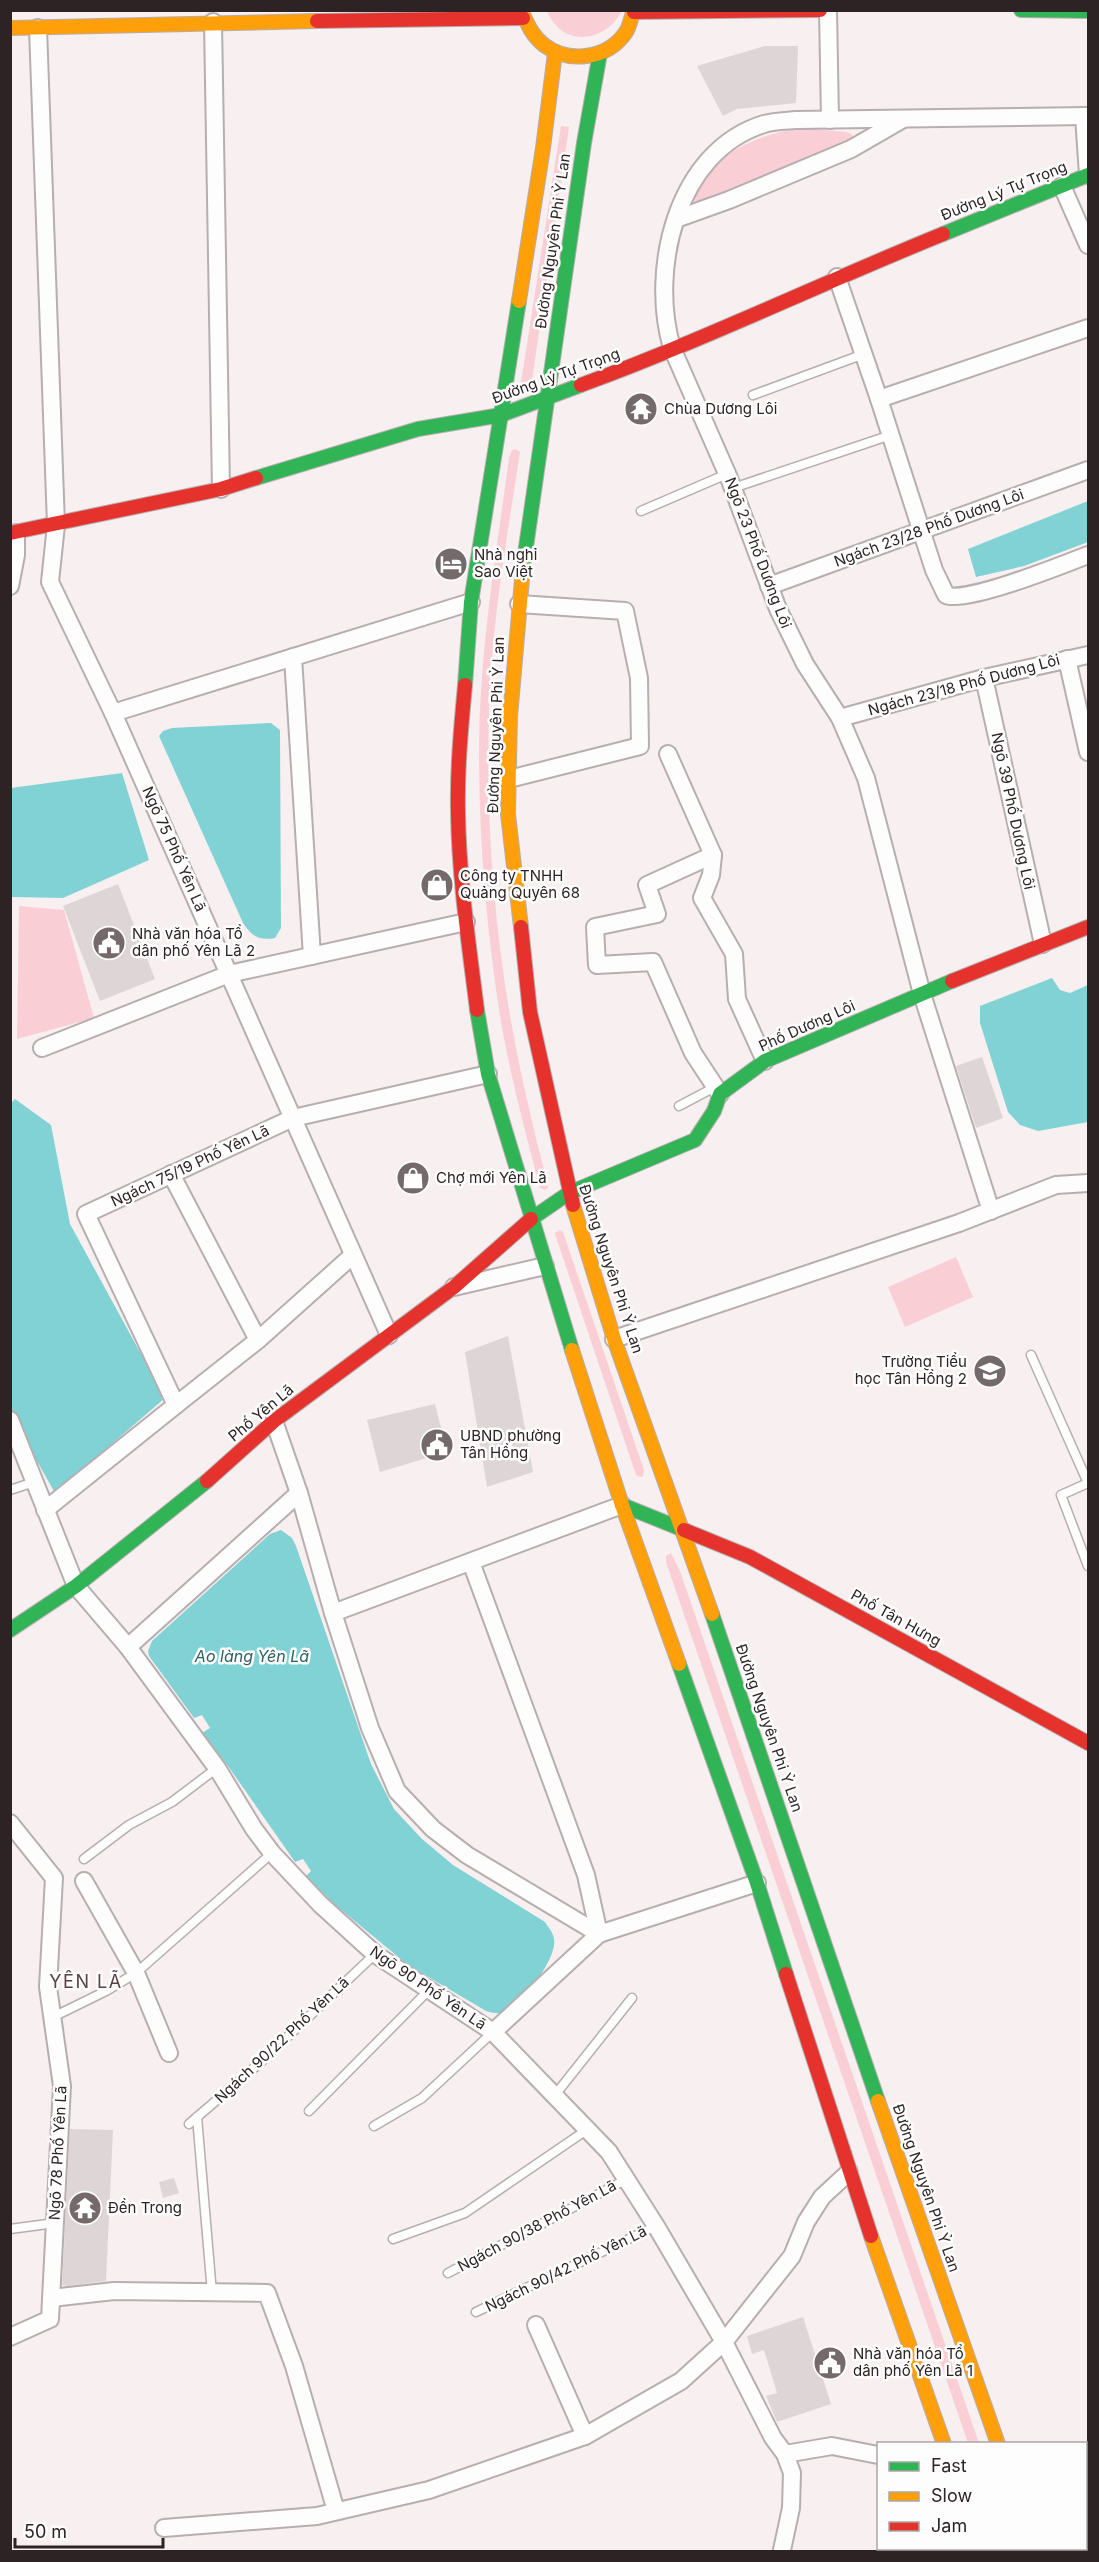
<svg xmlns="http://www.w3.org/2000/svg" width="1099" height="2562" font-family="Inter,sans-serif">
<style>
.green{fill:#f9cfd5}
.water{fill:#80d2d5}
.building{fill:#ded5d6}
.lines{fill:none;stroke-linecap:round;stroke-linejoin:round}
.lane-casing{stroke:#b7aeaf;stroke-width:11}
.street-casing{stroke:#b7aeaf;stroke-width:20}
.fast-casing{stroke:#b7aeaf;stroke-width:16}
.slow-casing{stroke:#b7aeaf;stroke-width:16}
.jam-casing{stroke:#b7aeaf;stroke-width:16}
.lane{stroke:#fefdfd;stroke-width:8}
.street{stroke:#fefdfd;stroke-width:16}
.fast{stroke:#30b455;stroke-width:14}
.slow{stroke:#ff9f0a;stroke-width:14}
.jam{stroke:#e5322d;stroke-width:14}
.labels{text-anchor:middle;stroke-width:5;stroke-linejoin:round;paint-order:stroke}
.street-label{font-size:15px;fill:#2d2324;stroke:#fdfdfd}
.poi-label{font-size:15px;fill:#2d2324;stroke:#fdfdfd;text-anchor:start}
.water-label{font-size:16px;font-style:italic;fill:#2d6061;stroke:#fdfdfd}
.quarter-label{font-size:18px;letter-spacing:1.5px;fill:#584245;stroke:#fdfdfd}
</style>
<rect width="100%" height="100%" fill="#f8eff0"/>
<g class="green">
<path d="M 547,11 L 622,11 C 605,43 562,48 547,11 Z"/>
<path d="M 561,126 L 569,127 L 530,394 L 522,396 L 520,389 Z"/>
<path d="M 806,128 L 846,132 L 852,134 L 853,138 L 839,149 L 702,201 L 696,202 L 694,200 C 694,184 704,175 715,165 C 742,141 771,132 806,128 Z"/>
<path d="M 516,449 L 520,452 C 507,539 491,625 489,713 C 485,844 498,976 528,1104 C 534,1130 540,1157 548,1183 L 548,1188 L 545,1190 L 540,1188 C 526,1135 512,1082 502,1028 C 487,937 479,844 479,752 C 479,653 496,555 509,458 L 512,450 Z"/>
<path d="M 19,906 L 64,910 L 94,1018 L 17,1039 Z"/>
<path d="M 560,1230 L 563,1232 L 644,1470 L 643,1477 L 637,1476 L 635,1472 L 556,1237 L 555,1233 Z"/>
<path d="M 956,1257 L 973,1297 L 905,1327 L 888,1287 Z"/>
<path d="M 671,1553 L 680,1571 L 979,2443 L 968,2443 L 666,1562 L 666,1556 Z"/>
</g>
<g class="water">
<path d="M 1088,501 L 1088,542 L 1024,566 L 976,577 L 968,549 Z"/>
<path d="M 271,723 L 280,730 L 281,928 L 275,938 C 258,941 252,936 243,923 L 159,736 L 163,731 L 172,728 Z"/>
<path d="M 122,773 L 149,860 L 63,898 L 11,897 L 11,788 Z"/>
<path d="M 1052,978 L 1060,990 L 1070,993 L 1088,985 L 1088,1122 L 1038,1131 L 1020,1125 L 1008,1112 L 980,1023 L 980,1006 Z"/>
<path d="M 15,1099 L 51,1125 L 70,1224 L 165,1398 L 55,1493 L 11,1415 L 10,1104 Z"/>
<path d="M 281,1530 L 292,1538 L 296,1546 L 371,1764 L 394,1809 L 422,1839 L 453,1865 L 545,1922 C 548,1927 553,1932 554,1939 C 558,1959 519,2009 500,2013 C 496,2014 490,2012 486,2011 L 408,1965 L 334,1904 L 306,1876 L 311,1871 L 303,1859 L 295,1862 L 228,1766 L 202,1733 L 210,1728 L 202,1715 L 194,1718 L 149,1656 L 148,1651 L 152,1641 L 270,1534 Z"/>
</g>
<g class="building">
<path d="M 765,46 L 798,46 L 796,103 L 737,109 L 723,116 L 697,66 Z"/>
<path d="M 118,884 L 155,979 L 100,1001 L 63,906 Z"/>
<path d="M 982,1057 L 1003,1118 L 976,1128 L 956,1066 Z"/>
<path d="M 508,1336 L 533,1472 L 487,1487 L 465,1352 Z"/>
<path d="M 435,1404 L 447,1452 L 380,1472 L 367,1420 Z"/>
<path d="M 70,2129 L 113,2130 L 106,2281 L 68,2286 L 62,2285 Z"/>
<path d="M 174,2178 L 179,2193 L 163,2198 L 159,2182 Z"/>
<path d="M 803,2317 L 831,2404 L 777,2422 L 766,2396 L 777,2393 L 764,2350 L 752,2354 L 747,2336 Z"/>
</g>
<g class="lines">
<g class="lane-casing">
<g id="lane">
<path d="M 753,395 L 864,354"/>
<path d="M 733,488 L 891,435"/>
<path d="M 641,511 L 727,474"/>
<path d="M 679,1106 L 715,1087"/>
<path d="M 1031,1355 L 1088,1483 L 1061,1495 L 1088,1566"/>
<path d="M 10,1490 L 34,1482"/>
<path d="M 84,1859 L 129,1825 L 172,1802 L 217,1768"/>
<path d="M 53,2017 L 106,1991 L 136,1973 L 272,1853"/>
<path d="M 555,2095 L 632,1998"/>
<path d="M 309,2111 L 428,1991"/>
<path d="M 197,2117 L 212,2293"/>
<path d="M 189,2124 L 262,2061 L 375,1954"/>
<path d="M 374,2126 L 422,2098 L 493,2032"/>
<path d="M 10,2229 L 55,2223"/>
<path d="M 393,2239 L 465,2213 L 588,2129"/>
<path d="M 448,2273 L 627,2179"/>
<path d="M 476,2312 L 656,2226"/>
</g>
</g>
<g class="street-casing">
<g id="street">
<path d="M 828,10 L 830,120"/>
<path d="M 213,22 L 221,489"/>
<path d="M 38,28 L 56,525 L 50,582 L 113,713 L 389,1335"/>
<path d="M 1084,116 L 1088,175"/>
<path d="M 1062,186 L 1088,245"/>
<path d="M 676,219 L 729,200 L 851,149 L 903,119"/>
<path d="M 837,277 L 879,399 L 934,570 L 946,595 C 965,604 1065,564 1088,555"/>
<path d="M 879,399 L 1088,328"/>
<path d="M 10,586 L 16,555 L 16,533"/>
<path d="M 769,586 L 1088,470"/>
<path d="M 293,657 L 312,956"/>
<path d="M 1067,659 L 1088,752"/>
<path d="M 984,678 L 1043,944"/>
<path d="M 113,713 L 471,602"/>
<path d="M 840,718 L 984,678 L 1088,655"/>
<path d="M 668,754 L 713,855 L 711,875 L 702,898 L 734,954 L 737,999 L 765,1061"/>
<path d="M 509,779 L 640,746 L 639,678 L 625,611 L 519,604"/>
<path d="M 713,855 L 647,885 L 657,914 L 595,927 L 597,965 L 653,962 L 693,1053 L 720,1094"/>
<path d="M 42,1048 L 229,974 L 466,922"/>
<path d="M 171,1174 L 258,1340"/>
<path d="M 991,1211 L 922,994 L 866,778 L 840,718 L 805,664 L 778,609 L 729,478 L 672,348 C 649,270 676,151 764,124 C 774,121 785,121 796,120 L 1088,116"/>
<path d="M 454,1287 L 545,1266"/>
<path d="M 614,1339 L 959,1223 L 1056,1185 L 1088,1183"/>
<path d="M 176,1405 L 258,1340 L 353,1255"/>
<path d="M 10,1420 L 76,1586 L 128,1647 L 217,1768 L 254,1829 L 272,1853 L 320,1904 L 375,1954 L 493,2032 L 609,2152 L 656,2226 L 724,2342 L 773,2438 L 785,2454 L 792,2473 L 791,2508 L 782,2550"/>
<path d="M 274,1421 L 299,1493 L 333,1613 L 622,1505"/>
<path d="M 45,1510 L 176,1405 L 86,1214 L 293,1118 L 488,1074"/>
<path d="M 471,1562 L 586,1875 L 599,1934"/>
<path d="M 333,1613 L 370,1728 L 397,1791 L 433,1829 L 467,1855 L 599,1934"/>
<path d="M 128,1647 L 299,1493"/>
<path d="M 10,1823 L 54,1878 L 48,1987 L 62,2086 L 50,2319 L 10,2337"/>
<path d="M 84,1881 L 136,1973 L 169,2053"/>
<path d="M 493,2032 L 599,1934 L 757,1883"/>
<path d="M 51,2298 L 114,2291 L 267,2293 L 294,2366 L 336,2511"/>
<path d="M 536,2325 L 585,2436"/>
<path d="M 785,2454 L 832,2446 L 878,2455"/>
<path d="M 164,2528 L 317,2516 L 429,2490 L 585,2436 L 681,2381 L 724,2342 L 792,2256 L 806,2222 L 822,2197 L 849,2172"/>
</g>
</g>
<g class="fast-casing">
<g id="fast">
<path d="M 1021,10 L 1088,11"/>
<path d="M 943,234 L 1088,175"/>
<path d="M 256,478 L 418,429 L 501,415 L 581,385"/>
<path d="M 523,568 L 584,143 L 600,53"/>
<path d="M 465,685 L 471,602 L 519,301"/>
<path d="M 477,1010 L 488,1074 L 572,1350"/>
<path d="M 569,1193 L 695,1140 L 714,1111 L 720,1094 L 765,1061 L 952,981"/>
<path d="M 531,1219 L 569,1193"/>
<path d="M 622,1505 L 684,1530"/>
<path d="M 712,1614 L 878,2101"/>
<path d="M 10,1630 L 76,1586 L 207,1481"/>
<path d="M 679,1664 L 757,1883 L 786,1974"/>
</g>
</g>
<g class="slow-casing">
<g id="slow">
<path d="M 521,10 C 527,23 532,36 544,45 C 569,64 608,59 626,32 C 630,26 631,17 634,10"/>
<path d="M 10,28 L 317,21"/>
<path d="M 519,301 L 543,148 L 555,53"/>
<path d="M 521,927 L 508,814 L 510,717 L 523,568"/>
<path d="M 573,1205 L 614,1339 L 712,1614"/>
<path d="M 572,1350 L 622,1505 L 679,1664"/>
<path d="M 878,2101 L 998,2444"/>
<path d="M 871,2236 L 944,2444"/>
</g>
</g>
<g class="jam-casing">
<g id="jam">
<path d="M 634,12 L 820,10"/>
<path d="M 317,21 L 523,18"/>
<path d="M 581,385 C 704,340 822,283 943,234"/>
<path d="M 10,533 L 221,489 L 256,478"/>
<path d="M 465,685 C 461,728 457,770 458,813 C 459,879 469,945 477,1010"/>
<path d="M 521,927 L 530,1012 L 573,1205"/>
<path d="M 952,981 L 1088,927"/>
<path d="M 207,1481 L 274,1421 L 454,1287 L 531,1219"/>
<path d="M 684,1530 L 750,1557 L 1088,1743"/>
<path d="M 786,1974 L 871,2236"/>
<path d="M 979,2548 L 980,2552"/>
<path d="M 1032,2548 L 1033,2552"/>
</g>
</g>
<use href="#lane" class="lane"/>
<use href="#street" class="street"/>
<use href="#fast" class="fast"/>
<use href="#slow" class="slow"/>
<use href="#jam" class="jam"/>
</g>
<defs>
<g id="temple-disc" transform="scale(1.725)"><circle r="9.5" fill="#746a6b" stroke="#fdfdfd"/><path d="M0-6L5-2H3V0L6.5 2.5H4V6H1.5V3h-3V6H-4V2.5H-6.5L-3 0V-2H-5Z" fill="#fff"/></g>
<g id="hotel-disc" transform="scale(1.725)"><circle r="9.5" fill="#746a6b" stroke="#fdfdfd"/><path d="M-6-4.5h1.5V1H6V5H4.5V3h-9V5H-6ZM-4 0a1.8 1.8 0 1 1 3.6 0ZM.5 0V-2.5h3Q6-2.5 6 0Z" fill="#fff"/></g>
<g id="shop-disc" transform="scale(1.725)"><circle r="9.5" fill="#746a6b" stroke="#fdfdfd"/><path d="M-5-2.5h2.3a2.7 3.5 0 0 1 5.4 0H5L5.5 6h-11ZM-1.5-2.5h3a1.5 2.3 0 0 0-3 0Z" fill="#fff"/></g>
<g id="civic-disc" transform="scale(1.725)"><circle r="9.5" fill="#746a6b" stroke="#fdfdfd"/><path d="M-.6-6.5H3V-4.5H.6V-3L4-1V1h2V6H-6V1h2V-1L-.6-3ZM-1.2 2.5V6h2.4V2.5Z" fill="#fff"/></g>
<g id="school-disc" transform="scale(1.725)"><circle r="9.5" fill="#746a6b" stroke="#fdfdfd"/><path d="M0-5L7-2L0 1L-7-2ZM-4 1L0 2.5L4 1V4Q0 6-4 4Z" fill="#fff"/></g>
</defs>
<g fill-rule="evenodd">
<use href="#temple-disc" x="641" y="409"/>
<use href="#hotel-disc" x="451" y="564"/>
<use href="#shop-disc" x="437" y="885"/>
<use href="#civic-disc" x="109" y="943"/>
<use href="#shop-disc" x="413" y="1178"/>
<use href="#school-disc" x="990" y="1371"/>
<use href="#civic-disc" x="437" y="1445"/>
<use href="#temple-disc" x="85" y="2208"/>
<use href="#civic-disc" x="830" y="2363"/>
</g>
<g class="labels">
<g class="street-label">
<text transform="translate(1004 191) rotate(-22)" y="5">Đường Lý Tự Trọng</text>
<text transform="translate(553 241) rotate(-82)" y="5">Đường Nguyên Phi Ỷ Lan</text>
<text transform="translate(556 376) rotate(-20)" y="5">Đường Lý Tự Trọng</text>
<text transform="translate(929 528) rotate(-20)" y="5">Ngách 23/28 Phố Dương Lôi</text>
<text transform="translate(758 553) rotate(69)" y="5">Ngõ 23 Phố Dương Lôi</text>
<text transform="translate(964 685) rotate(-15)" y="5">Ngách 23/18 Phố Dương Lôi</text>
<text transform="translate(496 725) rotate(-88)" y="5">Đường Nguyên Phi Ỷ Lan</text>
<text transform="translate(1013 811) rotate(78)" y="5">Ngõ 39 Phố Dương Lôi</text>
<text transform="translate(174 849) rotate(66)" y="5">Ngõ 75 Phố Yên Lã</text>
<text transform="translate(807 1026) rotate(-24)" y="5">Phố Dương Lôi</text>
<text transform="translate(190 1166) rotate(-25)" y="5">Ngách 75/19 Phố Yên Lã</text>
<text transform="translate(611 1269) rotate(72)" y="5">Đường Nguyên Phi Ỷ Lan</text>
<text transform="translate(261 1413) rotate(-40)" y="5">Phố Yên Lã</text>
<text transform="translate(896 1618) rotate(29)" y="5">Phố Tân Hưng</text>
<text transform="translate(769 1728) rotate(71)" y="5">Đường Nguyên Phi Ỷ Lan</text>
<text transform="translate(428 1988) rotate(34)" y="5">Ngõ 90 Phố Yên Lã</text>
<text transform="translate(282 2040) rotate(-43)" y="5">Ngách 90/22 Phố Yên Lã</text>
<text transform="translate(58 2153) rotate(-87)" y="5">Ngõ 78 Phố Yên Lã</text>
<text transform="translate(926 2188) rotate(71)" y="5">Đường Nguyên Phi Ỷ Lan</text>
<text transform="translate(537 2226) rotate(-28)" y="5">Ngách 90/38 Phố Yên Lã</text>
<text transform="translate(566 2269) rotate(-26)" y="5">Ngách 90/42 Phố Yên Lã</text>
</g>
<g class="poi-label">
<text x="664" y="414">Chùa Dương Lôi</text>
<text x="474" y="560">Nhà nghỉ<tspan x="474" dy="17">Sao Việt</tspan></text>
<text x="460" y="881">Công ty TNHH<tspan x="460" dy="17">Quảng Quyên 68</tspan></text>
<text x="132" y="939">Nhà văn hóa Tổ<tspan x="132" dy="17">dân phố Yên Lã 2</tspan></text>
<text x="436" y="1183">Chợ mới Yên Lã</text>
<text x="967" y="1367" text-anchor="end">Trường Tiểu<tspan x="967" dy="17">học Tân Hồng 2</tspan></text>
<text x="460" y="1441">UBND phường<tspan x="460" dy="17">Tân Hồng</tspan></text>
<text x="108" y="2213">Đền Trong</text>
<text x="853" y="2359">Nhà văn hóa Tổ<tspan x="853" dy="17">dân phố Yên Lã 1</tspan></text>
</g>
<g class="water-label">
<text x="252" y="1662">Ao làng Yên Lã</text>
</g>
<g class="quarter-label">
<text x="86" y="1988">YÊN LÃ</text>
</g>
</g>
<rect width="1099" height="2562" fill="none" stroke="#2d2324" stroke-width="24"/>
<rect x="877" y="2442" width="210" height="108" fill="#fdfdfd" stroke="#aaa6a6" stroke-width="1.5"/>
<rect x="889" y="2462" width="30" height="9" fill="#30b455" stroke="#aaa6a6" stroke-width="1.5"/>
<text x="931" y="2472" font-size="18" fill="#2d2324">Fast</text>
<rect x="889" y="2492" width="30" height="9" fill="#ff9f0a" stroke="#aaa6a6" stroke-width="1.5"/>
<text x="931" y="2502" font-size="18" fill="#2d2324">Slow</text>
<rect x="889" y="2522" width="30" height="9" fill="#e5322d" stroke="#aaa6a6" stroke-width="1.5"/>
<text x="931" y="2532" font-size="18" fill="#2d2324">Jam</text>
<path d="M15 2538v9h148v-9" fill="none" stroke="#2d2324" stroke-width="3"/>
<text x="24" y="2538" font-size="18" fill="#2d2324" stroke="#fdfdfd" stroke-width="4.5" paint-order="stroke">50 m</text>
</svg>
